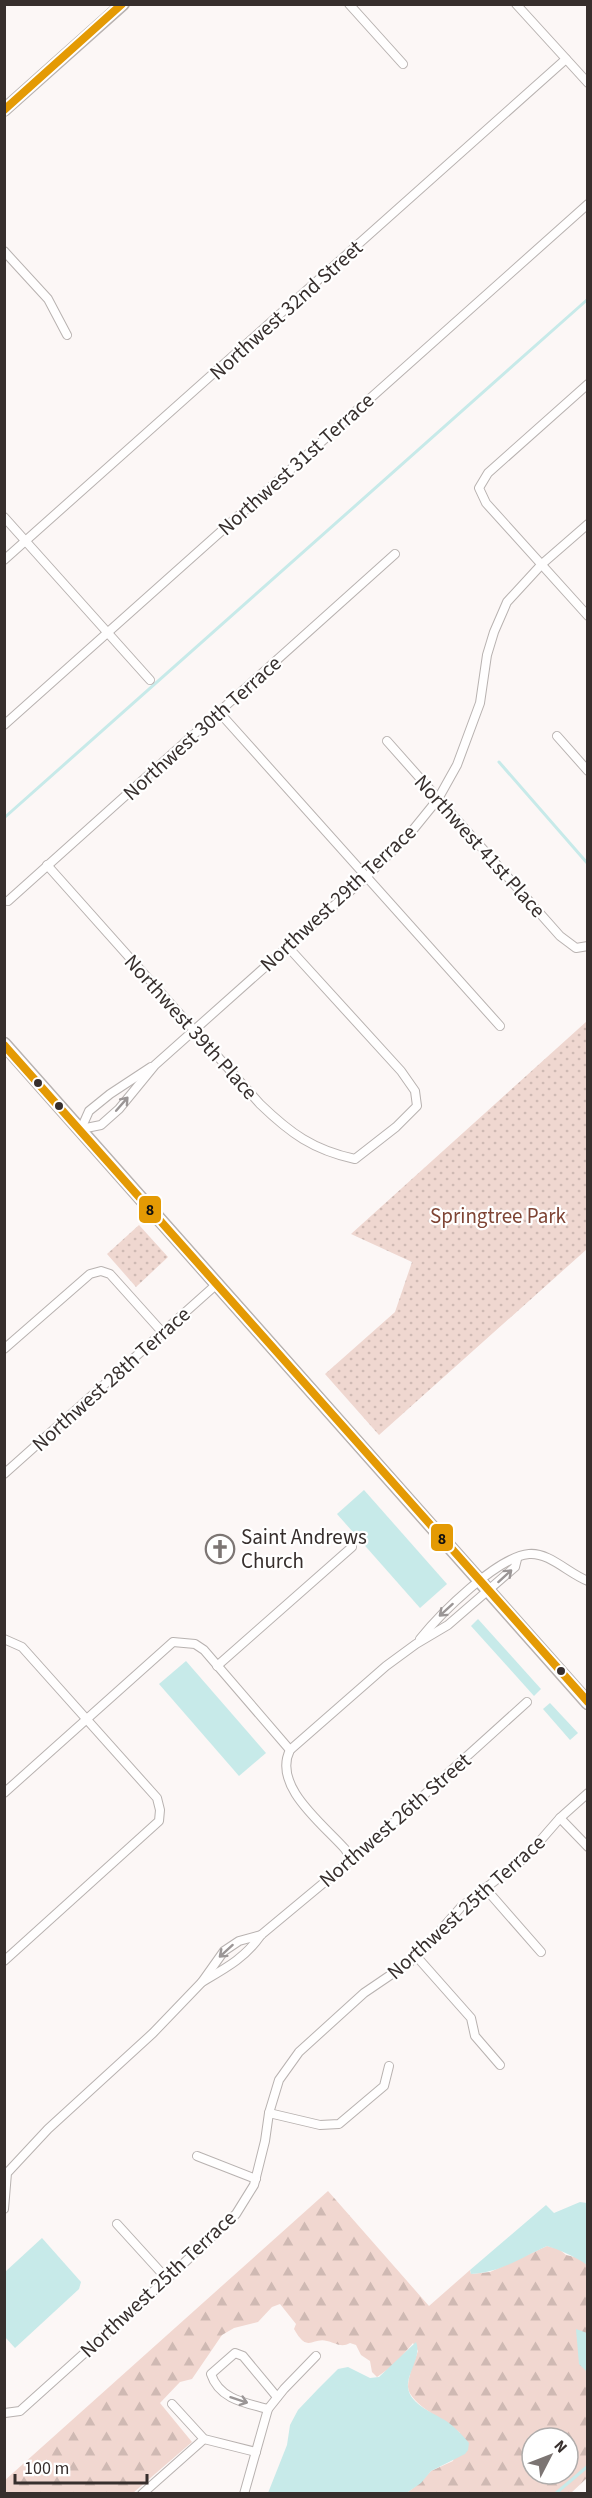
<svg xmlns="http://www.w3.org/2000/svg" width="592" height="2498" font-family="'Source Sans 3',sans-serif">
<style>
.forest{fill:url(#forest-firs);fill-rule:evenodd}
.park{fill:url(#park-dots)}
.water{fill:#c7eae9}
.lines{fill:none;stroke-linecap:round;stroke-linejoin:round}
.stream{stroke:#c7eae9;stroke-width:3}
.street-casing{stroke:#b8b2b0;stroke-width:10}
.secondary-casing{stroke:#b8b2b0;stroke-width:14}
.primary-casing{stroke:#b8b2b0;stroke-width:15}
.street{stroke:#fffefe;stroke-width:8}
.secondary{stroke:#fffefe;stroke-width:10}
.primary{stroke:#fffefe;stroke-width:12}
.bus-1-casing{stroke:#fff;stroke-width:12}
.bus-1{stroke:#e49a04;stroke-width:8}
.oneway{stroke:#9b9696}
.bus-dot{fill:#372f2d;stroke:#fff;stroke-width:2}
.labels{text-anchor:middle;stroke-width:4.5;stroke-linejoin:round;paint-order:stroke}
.street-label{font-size:21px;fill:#372f2d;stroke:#fff}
.park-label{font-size:21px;fill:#7e4434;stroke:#fff}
.poi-label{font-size:21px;fill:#372f2d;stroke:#fff;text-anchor:start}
.line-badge{stroke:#fff;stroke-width:2}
.pale-badge-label{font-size:16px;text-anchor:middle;font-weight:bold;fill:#111}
</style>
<defs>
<pattern id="forest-firs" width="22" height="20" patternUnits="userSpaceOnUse" patternTransform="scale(1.5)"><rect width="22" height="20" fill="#f1d7d0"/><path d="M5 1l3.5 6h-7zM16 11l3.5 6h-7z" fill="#cfb9b3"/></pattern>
<pattern id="park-dots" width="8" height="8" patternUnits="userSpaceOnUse" patternTransform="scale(1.5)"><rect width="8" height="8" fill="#efd7d0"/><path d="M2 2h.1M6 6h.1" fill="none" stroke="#ceb9b3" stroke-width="1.8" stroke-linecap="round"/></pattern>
</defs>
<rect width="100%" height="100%" fill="#fcf7f6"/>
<path class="forest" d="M 328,2191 L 429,2306 L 470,2270 L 471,2274 L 490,2272 L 547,2246 L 559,2249 L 566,2255 L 579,2258 L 587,2265 L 587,2478 L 571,2493 L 349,2493 L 408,2492 L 420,2483 L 431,2471 L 453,2461 L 460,2433 C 448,2422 409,2404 408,2387 C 408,2376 414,2362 418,2351 L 413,2343 L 395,2364 L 377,2377 L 372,2372 L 370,2361 L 361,2355 L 356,2345 L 350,2343 C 341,2348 336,2343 327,2341 C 312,2337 308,2354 294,2329 L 296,2324 L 280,2304 L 272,2307 L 258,2322 L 234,2328 L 222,2335 L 192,2379 L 180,2382 L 160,2403 L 192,2442 L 133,2493 L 5,2493 L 4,2481 ZM 532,2438 L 568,2438 L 568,2474 L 532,2474 Z"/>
<g class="park">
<path d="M 587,1021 L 587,1249 L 379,1435 L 325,1374 L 395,1312 L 412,1262 L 351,1234 Z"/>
<path d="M 139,1225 L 168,1257 L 136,1287 L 107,1254 Z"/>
</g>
<g class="water">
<path d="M 364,1490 L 447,1584 L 420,1608 L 337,1514 Z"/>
<path d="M 478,1619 L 541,1689 L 534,1696 L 471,1626 Z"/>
<path d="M 186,1661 L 266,1753 L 239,1776 L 159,1684 Z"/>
<path d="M 550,1703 L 578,1733 L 570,1740 L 543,1709 Z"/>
<path d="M 580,2202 L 587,2203 L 587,2265 C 578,2258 558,2249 547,2246 C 520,2258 502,2272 471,2274 L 470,2270 L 546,2205 L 554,2213 Z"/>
<path d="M 42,2238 L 81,2282 L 79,2289 L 15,2348 L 5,2337 L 5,2272 Z"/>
<path d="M 576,2329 L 587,2333 L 587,2372 L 579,2364 Z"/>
<path d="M 416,2342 C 422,2356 407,2373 408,2387 C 409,2405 437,2414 449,2423 C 457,2429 463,2436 469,2443 L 468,2450 L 465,2454 L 431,2471 L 421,2483 L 408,2492 L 268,2493 L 287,2445 L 290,2425 L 298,2410 L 318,2389 L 338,2369 L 348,2367 L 370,2378 L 379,2377 Z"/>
</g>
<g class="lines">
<g class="stream">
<path d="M 499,762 L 588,864"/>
<path d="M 4,818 L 588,299"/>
<path d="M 555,2494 L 588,2466"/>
</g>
<g class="street-casing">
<g id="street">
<path d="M 349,4 L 403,64"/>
<path d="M 516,4 L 588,83"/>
<path d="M 4,251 L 48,299 L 67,335"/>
<path d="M 588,384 L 488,473 L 479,488 L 486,503 L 588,616"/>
<path d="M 4,517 L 150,680"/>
<path d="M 4,560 L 566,59"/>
<path d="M 219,712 L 500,1026"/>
<path d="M 4,725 L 588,204"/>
<path d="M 557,736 L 588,771"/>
<path d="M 387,741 L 560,936 L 576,948 L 588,946"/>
<path d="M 47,865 L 260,1104 C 290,1133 313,1150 355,1159 L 396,1127 L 417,1106 L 415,1091 L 401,1071 L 288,947"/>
<path d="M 8,901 L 395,554"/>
<path d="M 81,1129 L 101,1125 L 119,1109 L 155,1065 L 366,877 L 408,836 L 438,799 L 457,765 L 480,703 L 487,655 L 494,632 L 507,602 L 542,564 L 588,524"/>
<path d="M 81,1129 L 89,1111 L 110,1094 L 151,1067"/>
<path d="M 4,1349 L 90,1274 L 101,1271 L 110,1274 L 163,1333"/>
<path d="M 4,1474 L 218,1283"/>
<path d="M 4,1639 L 22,1647 L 157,1798 L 160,1810 L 159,1821 L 4,1961"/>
<path d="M 420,1639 C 440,1614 497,1557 529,1554 C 549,1552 569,1574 588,1581"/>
<path d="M 217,1666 L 352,1547"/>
<path d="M 4,1793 L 173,1642 L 195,1644 L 204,1650 L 290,1750"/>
<path d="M 560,1818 L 588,1847"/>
<path d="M 351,1859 L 345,1849 C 323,1824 272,1786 290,1750 L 386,1666 L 416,1644 L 448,1625 L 515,1567 L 517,1559"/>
<path d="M 485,1888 L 541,1952"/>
<path d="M 417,1957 L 471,2018 L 475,2036 L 500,2065"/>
<path d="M 202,1982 C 226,1968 245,1958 261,1935 L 362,1851 L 527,1702"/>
<path d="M 269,2113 L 320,2125 L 339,2124 L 384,2086 L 389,2066"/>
<path d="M 197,2156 L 256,2179"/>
<path d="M 4,2209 L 7,2173 L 48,2129 L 153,2033 L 202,1982 L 224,1951 L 239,1941 L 261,1935"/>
<path d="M 117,2224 L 167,2279"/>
<path d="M 172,2404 L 204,2439 L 256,2452"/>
<path d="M 268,2409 C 245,2403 219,2399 211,2374 L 235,2353 L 243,2356 L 277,2397"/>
<path d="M 5,2413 L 20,2411 L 167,2279 L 236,2214 L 254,2185 L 265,2141 L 269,2113 L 279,2080 L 299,2052 L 364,1993 L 417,1957 L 461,1907 L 526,1857 L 560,1818 L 588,1793"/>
<path d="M 142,2494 L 204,2439"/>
<path d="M 244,2494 L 268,2409 L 284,2389 L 316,2356"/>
</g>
</g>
<g class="secondary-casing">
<path id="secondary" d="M 4,110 L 123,4"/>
</g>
<g class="primary-casing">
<path id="primary" d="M 4,1044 L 588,1703"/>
</g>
<use href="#street" class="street"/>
<use href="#secondary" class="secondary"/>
<use href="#primary" class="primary"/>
<g class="bus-1-casing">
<g id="bus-1">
<path d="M 4,110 L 122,4"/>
<path d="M 4,1045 L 588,1702"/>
</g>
</g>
<use href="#bus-1" class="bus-1"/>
</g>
<defs><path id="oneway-shaft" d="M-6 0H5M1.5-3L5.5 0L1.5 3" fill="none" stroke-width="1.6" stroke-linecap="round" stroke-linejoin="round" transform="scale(1.5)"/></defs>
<g class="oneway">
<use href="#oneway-shaft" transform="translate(122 1104) rotate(-49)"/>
<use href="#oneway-shaft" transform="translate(505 1576) rotate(-42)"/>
<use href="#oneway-shaft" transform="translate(446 1610) rotate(138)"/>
<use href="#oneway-shaft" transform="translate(226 1951) rotate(138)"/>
<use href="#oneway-shaft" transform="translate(239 2400) rotate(18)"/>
</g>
<defs>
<g id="church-ring" transform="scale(1.5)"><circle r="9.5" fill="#fff" stroke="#7c7573" stroke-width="1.5"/><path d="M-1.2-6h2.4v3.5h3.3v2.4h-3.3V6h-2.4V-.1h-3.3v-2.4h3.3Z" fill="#7c7573"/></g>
</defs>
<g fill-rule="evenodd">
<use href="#church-ring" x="220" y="1549"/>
</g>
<g class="bus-dot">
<circle cx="38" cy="1083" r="5"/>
<circle cx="59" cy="1106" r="5"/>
<circle cx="561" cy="1671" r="5"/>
</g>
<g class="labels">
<g class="street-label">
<text transform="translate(286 310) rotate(-42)" y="7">Northwest 32nd Street</text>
<text transform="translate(296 464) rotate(-42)" y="7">Northwest 31st Terrace</text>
<text transform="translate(202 728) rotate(-42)" y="7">Northwest 30th Terrace</text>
<text transform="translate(480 846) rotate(48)" y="7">Northwest 41st Place</text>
<text transform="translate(338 898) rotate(-43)" y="7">Northwest 29th Terrace</text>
<text transform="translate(191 1027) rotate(48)" y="7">Northwest 39th Place</text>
<text transform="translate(111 1379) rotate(-42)" y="7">Northwest 28th Terrace</text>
<text transform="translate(395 1820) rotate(-41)" y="7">Northwest 26th Street</text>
<text transform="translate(466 1907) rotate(-42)" y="7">Northwest 25th Terrace</text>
<text transform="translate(158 2284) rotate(-43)" y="7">Northwest 25th Terrace</text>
</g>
<g class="park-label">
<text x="498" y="1223">Springtree Park</text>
</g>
<g class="poi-label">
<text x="241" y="1544">Saint Andrews<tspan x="241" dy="24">Church</tspan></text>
</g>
</g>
<g class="line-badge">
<rect x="138" y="1195" width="24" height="29" rx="6" fill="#e49a04"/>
<rect x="430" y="1523" width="24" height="29" rx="6" fill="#e49a04"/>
</g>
<g class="pale-badge-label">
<text x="150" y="1215">8</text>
<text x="442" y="1544">8</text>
</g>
<rect width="592" height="2498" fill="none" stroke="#372f2d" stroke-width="12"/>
<g transform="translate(550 2456) rotate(48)"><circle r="28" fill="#ffffff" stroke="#afacab" stroke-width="1.5"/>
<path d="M0-4.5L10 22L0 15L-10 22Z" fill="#7c7573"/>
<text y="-9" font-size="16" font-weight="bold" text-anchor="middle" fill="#372f2d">N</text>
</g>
<path d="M15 2474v9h132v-9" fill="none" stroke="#372f2d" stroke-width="3"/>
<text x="24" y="2474" font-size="18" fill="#372f2d" stroke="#ffffff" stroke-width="4.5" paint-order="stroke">100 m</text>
</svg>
